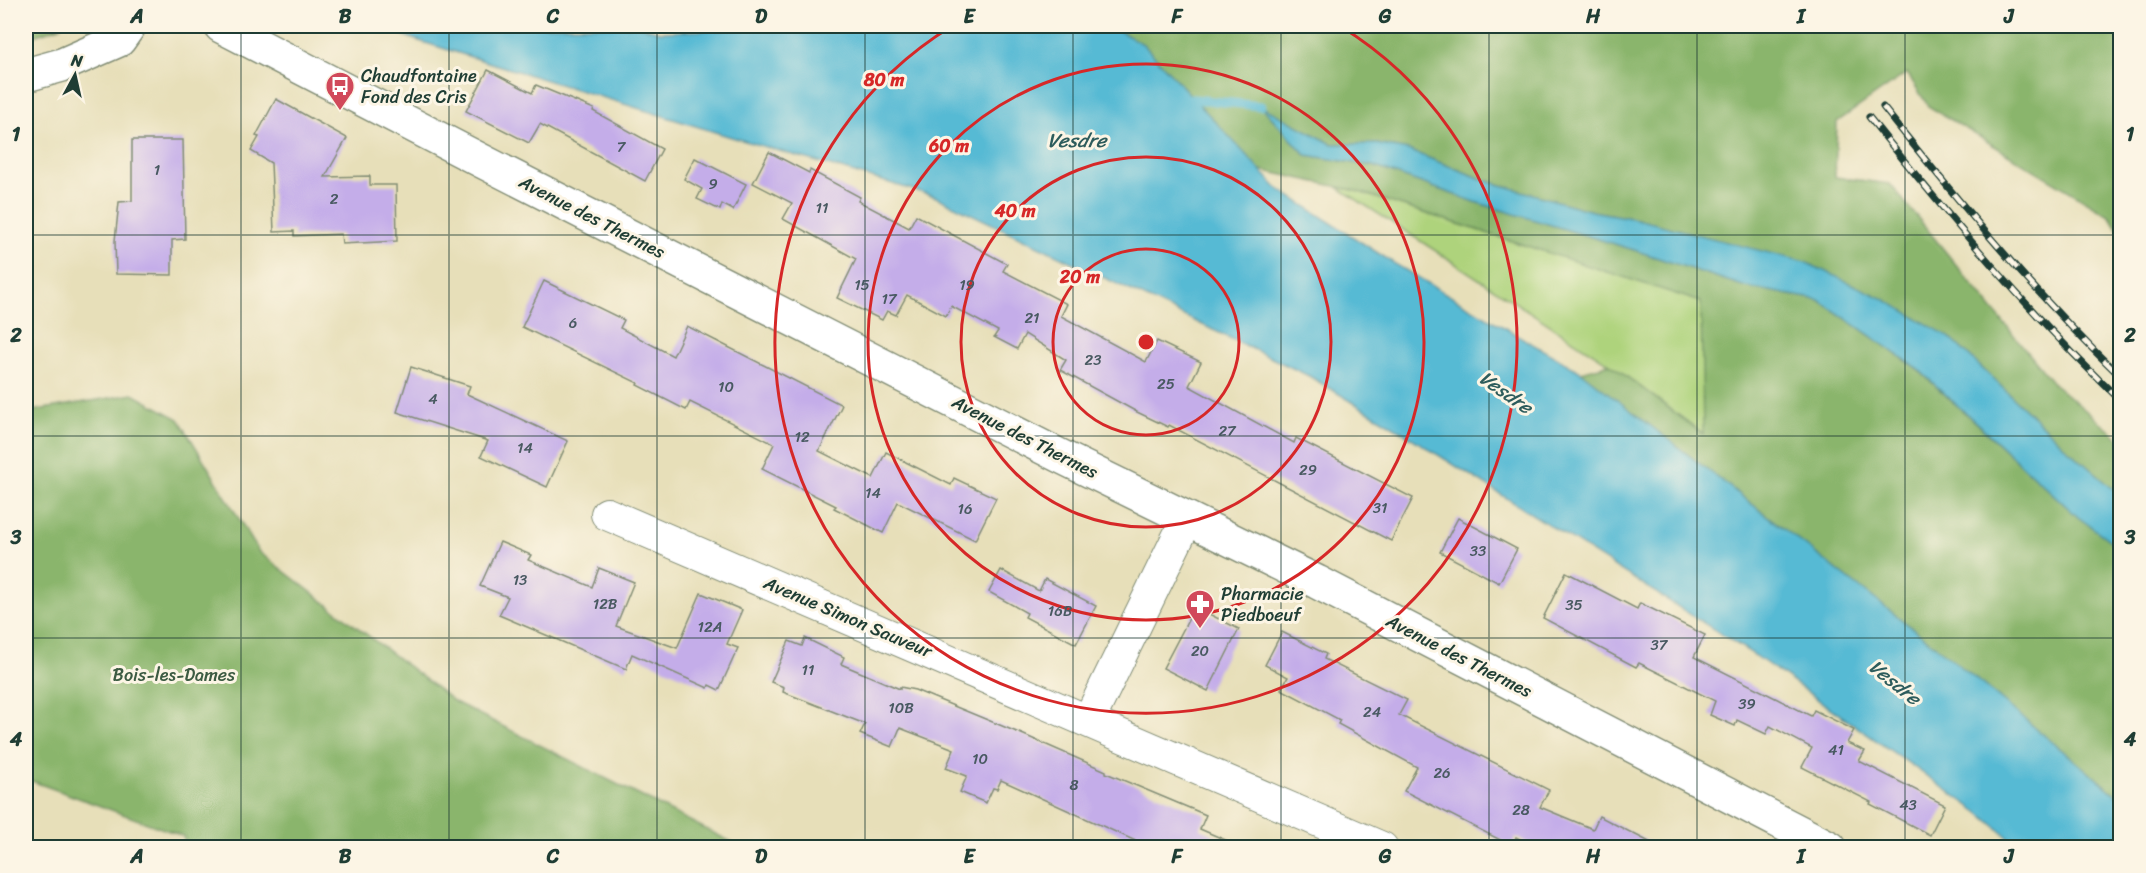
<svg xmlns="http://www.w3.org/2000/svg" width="2146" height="873" font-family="Sriracha,sans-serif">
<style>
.green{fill:#aed37c;stroke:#668858;stroke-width:1.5}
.forest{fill:#8ab56c;stroke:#547950;stroke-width:1.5}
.water{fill:#56bad4;stroke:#3a7c84;stroke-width:1.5}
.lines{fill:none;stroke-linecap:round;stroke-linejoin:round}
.stream{stroke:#56bad4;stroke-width:9}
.building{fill:#c4ade9}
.minor-casing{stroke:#838e76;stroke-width:34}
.tertiary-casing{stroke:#838e76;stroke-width:36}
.primary-casing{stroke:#838e76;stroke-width:36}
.minor{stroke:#fff;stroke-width:32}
.tertiary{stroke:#fff;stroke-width:33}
.primary{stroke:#fff;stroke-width:33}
.rail-casing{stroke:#1f3d34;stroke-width:7}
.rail{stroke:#fcf5e5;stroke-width:4.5;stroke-dasharray:14;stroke-linecap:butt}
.grid{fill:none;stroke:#1f3d34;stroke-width:1.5;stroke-opacity:0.55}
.ring{fill:none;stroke:#d62828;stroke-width:3}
.labels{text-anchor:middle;stroke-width:6;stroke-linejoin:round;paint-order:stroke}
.number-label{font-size:15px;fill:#485961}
.poi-label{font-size:18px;fill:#1f3d34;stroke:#fcf5e5;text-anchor:start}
.street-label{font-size:18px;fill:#1f3d34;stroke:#fcf5e5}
.park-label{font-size:18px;fill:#3c5b42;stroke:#fcf5e5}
.water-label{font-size:20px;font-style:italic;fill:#2d5c5c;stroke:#fcf5e5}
.centre{fill:#d62828;stroke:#fcf5e5;stroke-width:3}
.ring-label{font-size:18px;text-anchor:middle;font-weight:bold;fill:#d62828;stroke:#fcf5e5;stroke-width:6;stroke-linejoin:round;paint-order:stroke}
.neatline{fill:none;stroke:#1f3d34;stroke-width:2}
.grid-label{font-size:20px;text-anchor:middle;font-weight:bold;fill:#1f3d34}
</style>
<rect width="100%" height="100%" fill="#fcf5e5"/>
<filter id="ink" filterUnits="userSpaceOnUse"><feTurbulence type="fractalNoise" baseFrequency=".0167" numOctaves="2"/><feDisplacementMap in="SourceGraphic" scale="12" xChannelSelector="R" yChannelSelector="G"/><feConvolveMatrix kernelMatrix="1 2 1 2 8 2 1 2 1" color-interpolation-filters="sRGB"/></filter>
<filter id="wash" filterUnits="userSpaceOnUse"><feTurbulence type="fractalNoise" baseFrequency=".008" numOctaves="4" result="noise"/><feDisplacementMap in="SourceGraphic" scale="24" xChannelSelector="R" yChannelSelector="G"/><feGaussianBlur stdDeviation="1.35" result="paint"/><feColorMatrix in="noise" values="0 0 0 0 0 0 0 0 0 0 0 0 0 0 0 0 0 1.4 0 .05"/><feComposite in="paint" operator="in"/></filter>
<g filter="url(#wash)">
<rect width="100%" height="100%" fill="#e7dfb9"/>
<path class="green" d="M 1337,187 L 1353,190 L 1701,302 L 1704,434 L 1610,364 Z"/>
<g class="forest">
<path d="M 26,26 L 62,26 L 26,39 Z"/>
<path d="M 1110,26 L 2120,26 L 2120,233 L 2109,215 L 1928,106 L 1907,73 L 1837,122 L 1835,177 L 1890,184 L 2054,384 L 2120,439 L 2120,495 L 2064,446 L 1948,336 L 1637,219 L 1592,211 L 1487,181 L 1408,150 L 1377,144 L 1332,144 L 1262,107 L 1306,155 L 1373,166 L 1478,203 L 1631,249 L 1746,287 L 1819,300 L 1916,368 L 2078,517 L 2120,548 L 2120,798 L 1942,651 L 1581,372 L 1610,364 L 1703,434 L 1701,302 L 1353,190 L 1260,170 L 1143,44 Z"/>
<path d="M 133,394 L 179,419 L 259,552 L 455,702 L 741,847 L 187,847 L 183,836 L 26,779 L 26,412 Z"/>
</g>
<g class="water">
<path d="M 379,26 L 639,26 L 660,32 L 819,26 L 1110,26 L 1143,44 L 1277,188 L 1395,264 L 1581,372 L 1942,651 L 2120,798 L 2120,847 L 2020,847 L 1978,812 L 1756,656 L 1391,425 L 1309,376 L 934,196 L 728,136 L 416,40 Z"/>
<path d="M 1261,106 L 1332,144 L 1377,144 L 1408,150 L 1487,181 L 1592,211 L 1637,219 L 1805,262 L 1882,298 L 1948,336 L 2064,446 L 2120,495 L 2120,548 L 2078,517 L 1917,368 L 1819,300 L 1746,287 L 1631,249 L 1478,203 L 1373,166 L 1306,155 Z"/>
</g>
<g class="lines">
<path class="stream" d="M 1183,98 L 1261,106"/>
</g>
<g id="blocks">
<g class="building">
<path d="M 488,70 L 532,93 L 536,85 L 594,109 L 593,111 L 662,149 L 645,181 L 540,124 L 529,143 L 466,111 Z"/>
<path d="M 276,99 L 347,138 L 325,177 L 370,176 L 370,185 L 396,185 L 397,241 L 342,244 L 341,234 L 294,236 L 294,231 L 274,232 L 271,163 L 251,151 L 259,137 L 256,136 Z"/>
<path d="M 132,140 L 183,140 L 185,239 L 172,240 L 172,275 L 116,274 L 115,241 L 119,202 L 132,201 Z"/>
<path d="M 769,152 L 809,173 L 810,170 L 860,197 L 858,201 L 909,228 L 916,215 L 1007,264 L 1003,271 L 1067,304 L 1061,316 L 1146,362 L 1157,341 L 1201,362 L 1189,386 L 1294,443 L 1296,438 L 1413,498 L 1391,541 L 1169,425 L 1168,427 L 1137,412 L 1060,370 L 1066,360 L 1025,334 L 1017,349 L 994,337 L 998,331 L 951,306 L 946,316 L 907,295 L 896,315 L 887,311 L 882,320 L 837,298 L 856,259 L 783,219 L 792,203 L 753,183 Z"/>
<path d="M 695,158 L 746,184 L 733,210 L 722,204 L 720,210 L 697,199 L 702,189 L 684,179 Z"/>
<path d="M 544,281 L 624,320 L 620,328 L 673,356 L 687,326 L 842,405 L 819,451 L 873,478 L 886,452 L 951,485 L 954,478 L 996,498 L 975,540 L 898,502 L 883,533 L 834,508 L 836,506 L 762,469 L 774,444 L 690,402 L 686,410 L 637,385 L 638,383 L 522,327 Z"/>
<path d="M 411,367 L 470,386 L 467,394 L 568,441 L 547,487 L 481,456 L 488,441 L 397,412 Z"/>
<path d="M 1458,518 L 1517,549 L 1499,583 L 1440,552 Z"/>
<path d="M 500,542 L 531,555 L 528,560 L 592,587 L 599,568 L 634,582 L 616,626 L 677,648 L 701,593 L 742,610 L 727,644 L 738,648 L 719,690 L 709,685 L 708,688 L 632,654 L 626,669 L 499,615 L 508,597 L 480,586 Z"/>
<path d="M 1001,570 L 1039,591 L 1045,579 L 1096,606 L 1076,644 L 1025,617 L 1027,613 L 989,592 Z"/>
<path d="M 1566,572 L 1637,609 L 1640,603 L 1705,635 L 1694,657 L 1811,716 L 1814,710 L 1854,730 L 1847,743 L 1865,751 L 1859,761 L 1945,805 L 1930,835 L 1870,804 L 1871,802 L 1802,767 L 1812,748 L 1770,726 L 1766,734 L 1737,720 L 1735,726 L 1710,715 L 1715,701 L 1639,663 L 1636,667 L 1543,618 Z"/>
<path d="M 1195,607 L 1239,629 L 1208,691 L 1163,668 Z"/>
<path d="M 1282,632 L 1326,654 L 1324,659 L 1407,700 L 1399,715 L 1549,790 L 1540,807 L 1593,829 L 1599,816 L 1661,848 L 1538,848 L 1516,837 L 1512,846 L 1404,791 L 1417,767 L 1338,724 L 1340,720 L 1281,689 L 1288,677 L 1265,665 Z"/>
<path d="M 805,638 L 844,657 L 841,664 L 900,689 L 900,687 L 915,690 L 1024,735 L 1106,771 L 1106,773 L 1206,815 L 1200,829 L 1244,848 L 1151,848 L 1001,780 L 997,789 L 993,788 L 986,803 L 960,792 L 967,776 L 946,768 L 954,749 L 900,728 L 892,747 L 860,734 L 865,724 L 783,692 L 784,687 L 771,682 L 789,641 L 802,646 Z"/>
</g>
</g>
</g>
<g filter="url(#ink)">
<use href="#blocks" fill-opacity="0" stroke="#838e76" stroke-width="1.5"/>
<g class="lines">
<g class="minor-casing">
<g id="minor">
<path d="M 607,514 L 1382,848"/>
<path d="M 1089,720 L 1187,519"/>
</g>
</g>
<g class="tertiary-casing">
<path id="tertiary" d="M 26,75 L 62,65 L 119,40 L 129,26"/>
</g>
<g class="primary-casing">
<path id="primary" d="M 221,26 L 482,161 L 1060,456 L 1317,582 L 1830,848"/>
</g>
<use href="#minor" class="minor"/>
<use href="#tertiary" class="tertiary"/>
<use href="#primary" class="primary"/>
<g class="rail-casing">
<g id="rail">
<path d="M 1883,107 C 1958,201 2034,293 2120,376"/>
<path d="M 1869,117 C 1948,216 2029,313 2120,400"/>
</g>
</g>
<use href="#rail" class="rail"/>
</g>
</g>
<path class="grid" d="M 241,26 L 241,848M 449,26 L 449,848M 657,26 L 657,848M 865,26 L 865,848M 1073,26 L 1073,848M 1281,26 L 1281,848M 1489,26 L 1489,848M 1697,26 L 1697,848M 1905,26 L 1905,848M 26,235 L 2120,235M 26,436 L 2120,436M 26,638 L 2120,638"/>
<g class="ring">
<circle cx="1146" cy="342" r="93"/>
<circle cx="1146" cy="342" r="185"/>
<circle cx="1146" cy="342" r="278"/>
<path d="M1340 26A371 371 0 1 1 952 26"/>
</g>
<defs>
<g id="bus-pin" transform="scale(1.5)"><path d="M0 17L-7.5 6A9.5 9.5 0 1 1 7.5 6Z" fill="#d1495b" stroke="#fcf5e5"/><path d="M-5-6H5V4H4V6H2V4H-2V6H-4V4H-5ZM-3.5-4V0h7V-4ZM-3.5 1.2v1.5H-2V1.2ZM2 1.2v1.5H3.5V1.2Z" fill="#fff"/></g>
<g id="pharmacy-pin" transform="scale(1.5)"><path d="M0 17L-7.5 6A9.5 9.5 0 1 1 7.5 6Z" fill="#d1495b" stroke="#fcf5e5"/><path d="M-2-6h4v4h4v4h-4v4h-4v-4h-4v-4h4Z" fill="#fff"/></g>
</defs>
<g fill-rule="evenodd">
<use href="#bus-pin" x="340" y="86"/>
<use href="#pharmacy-pin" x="1200" y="604"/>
</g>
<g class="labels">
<g class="number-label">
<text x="621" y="152">7</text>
<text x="157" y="175">1</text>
<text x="713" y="189">9</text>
<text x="334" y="204">2</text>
<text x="822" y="213">11</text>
<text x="862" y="290">15</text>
<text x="967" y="290">19</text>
<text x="889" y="304">17</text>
<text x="1032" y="323">21</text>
<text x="573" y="328">6</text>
<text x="1093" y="365">23</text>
<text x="1166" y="389">25</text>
<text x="726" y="392">10</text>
<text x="433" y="404">4</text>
<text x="1227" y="436">27</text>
<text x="802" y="442">12</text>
<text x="525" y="453">14</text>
<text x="1308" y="475">29</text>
<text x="873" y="498">14</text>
<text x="1380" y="513">31</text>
<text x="965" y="514">16</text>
<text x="1478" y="556">33</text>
<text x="520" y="585">13</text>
<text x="605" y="609">12B</text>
<text x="1574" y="610">35</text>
<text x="1060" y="616">16B</text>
<text x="710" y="632">12A</text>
<text x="1659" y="650">37</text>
<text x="1200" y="656">20</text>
<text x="808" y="675">11</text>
<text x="1747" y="709">39</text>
<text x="901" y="713">10B</text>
<text x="1372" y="717">24</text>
<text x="1836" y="755">41</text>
<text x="980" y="764">10</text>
<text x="1442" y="778">26</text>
<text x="1074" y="790">8</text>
<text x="1908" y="810">43</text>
<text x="1521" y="815">28</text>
</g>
<g class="poi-label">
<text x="361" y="82">Chaudfontaine<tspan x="361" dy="21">Fond des Cris</tspan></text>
<text x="1221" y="600">Pharmacie<tspan x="1221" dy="21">Piedboeuf</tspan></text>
</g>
<g class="street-label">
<text transform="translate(592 217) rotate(27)" y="6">Avenue des Thermes</text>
<text transform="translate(1025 437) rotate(27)" y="6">Avenue des Thermes</text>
<text transform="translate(848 617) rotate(23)" y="6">Avenue Simon Sauveur</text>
<text transform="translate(1459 656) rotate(27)" y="6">Avenue des Thermes</text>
</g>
<g class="park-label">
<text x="174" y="681">Bois-les-Dames</text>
</g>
<g class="water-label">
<text x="1077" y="147">Vesdre</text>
<text transform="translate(1506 392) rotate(35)" y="7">Vesdre</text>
<text transform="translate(1895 682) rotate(39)" y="7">Vesdre</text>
</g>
</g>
<circle cx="1146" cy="342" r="9" class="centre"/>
<g class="ring-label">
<text x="884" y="86">80 m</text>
<text x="949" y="152">60 m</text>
<text x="1015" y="217">40 m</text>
<text x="1080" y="283">20 m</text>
</g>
<rect width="2146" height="873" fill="none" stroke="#fcf5e5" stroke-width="66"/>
<g transform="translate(75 75) rotate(8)" stroke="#fcf5e5" stroke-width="4.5" paint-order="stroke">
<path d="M0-4.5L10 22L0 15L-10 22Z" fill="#1f3d34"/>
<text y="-9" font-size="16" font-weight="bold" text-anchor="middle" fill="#1f3d34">N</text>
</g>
<rect x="33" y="33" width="2080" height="807" class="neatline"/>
<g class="grid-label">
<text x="137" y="23">A</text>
<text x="345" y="23">B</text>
<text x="553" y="23">C</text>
<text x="761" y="23">D</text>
<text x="969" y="23">E</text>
<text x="1177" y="23">F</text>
<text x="1385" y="23">G</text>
<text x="1593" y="23">H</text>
<text x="1801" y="23">I</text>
<text x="2009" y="23">J</text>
<text x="16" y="141">1</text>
<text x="2130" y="141">1</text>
<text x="16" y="342">2</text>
<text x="2130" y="342">2</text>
<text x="16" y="544">3</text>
<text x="2130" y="544">3</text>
<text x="16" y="746">4</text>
<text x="2130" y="746">4</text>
<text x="137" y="863">A</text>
<text x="345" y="863">B</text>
<text x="553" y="863">C</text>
<text x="761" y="863">D</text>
<text x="969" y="863">E</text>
<text x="1177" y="863">F</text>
<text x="1385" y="863">G</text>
<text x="1593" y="863">H</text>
<text x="1801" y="863">I</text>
<text x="2009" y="863">J</text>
</g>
</svg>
